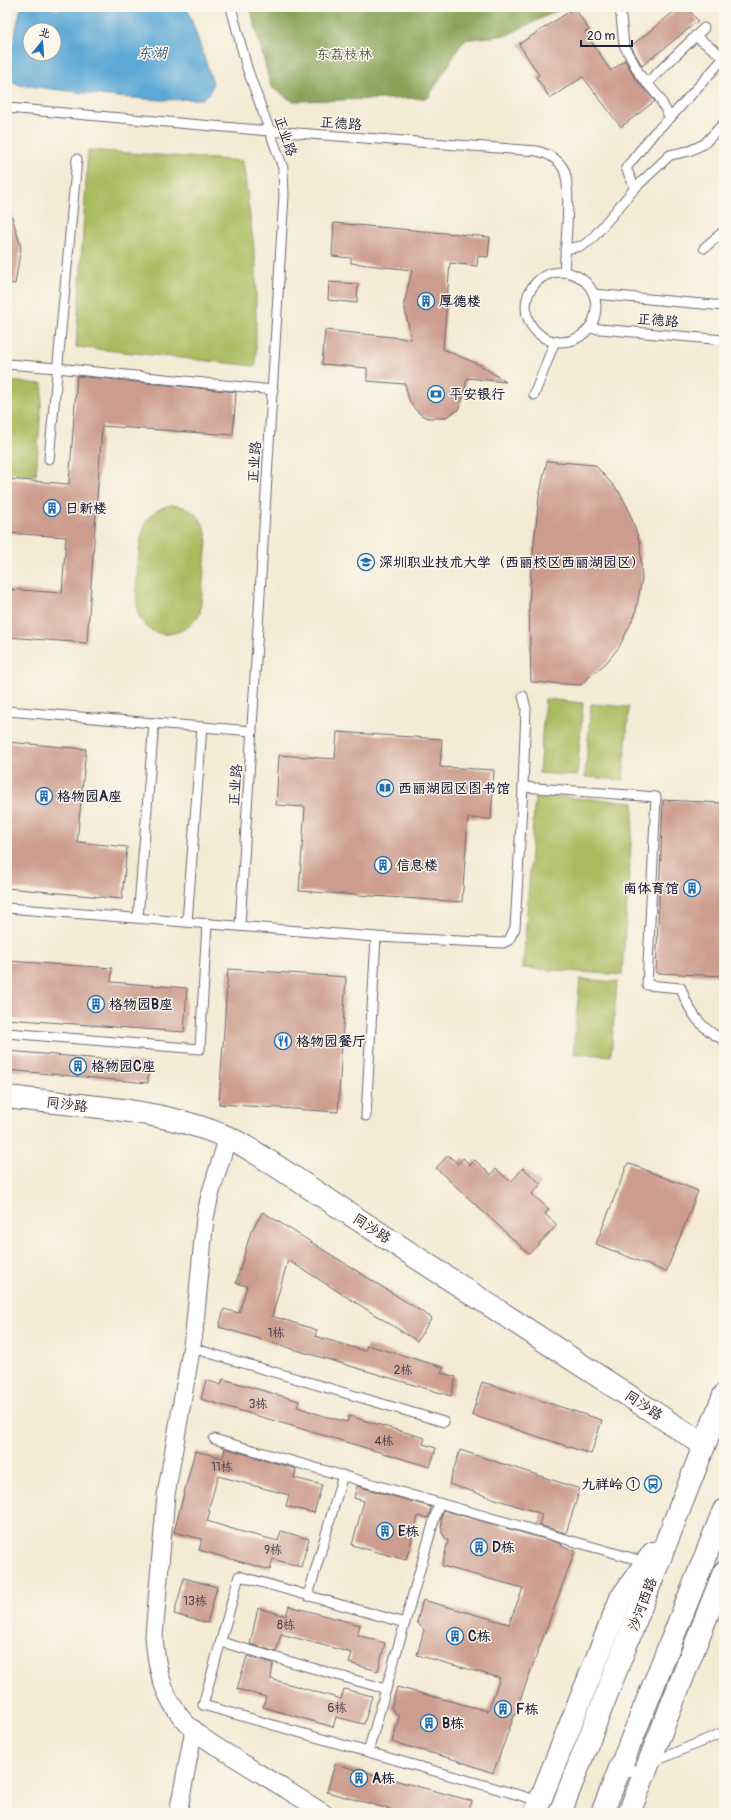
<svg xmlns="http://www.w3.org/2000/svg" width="731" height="1820" font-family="Pangolin,'LXGW WenKai TC',sans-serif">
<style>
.green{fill:#aabb5f;stroke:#666e4d}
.forest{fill:#87a356;stroke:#546248}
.water{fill:#5da9d5;stroke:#406688;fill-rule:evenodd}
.building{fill:#cc9c8e}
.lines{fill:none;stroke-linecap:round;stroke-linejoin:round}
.lane-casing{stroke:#6c6871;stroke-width:11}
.street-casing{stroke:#6c6871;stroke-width:19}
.secondary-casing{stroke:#6c6871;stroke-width:24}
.primary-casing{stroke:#6c6871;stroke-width:24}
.lane{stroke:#fff;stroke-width:9}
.street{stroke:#fff;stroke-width:17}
.secondary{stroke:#fff;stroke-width:22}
.primary{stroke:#fff;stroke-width:22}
.labels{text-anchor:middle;stroke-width:3;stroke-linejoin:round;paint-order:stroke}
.number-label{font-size:12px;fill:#4c4050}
.park-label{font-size:14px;fill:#525848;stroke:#fbf7ec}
.street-label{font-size:14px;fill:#22223b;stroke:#fbf7ec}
.poi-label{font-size:14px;font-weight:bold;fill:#22223b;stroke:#fbf7ec;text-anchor:start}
.water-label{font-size:15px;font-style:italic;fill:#3a5879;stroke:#fbf7ec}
</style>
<rect width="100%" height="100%" fill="#fbf7ec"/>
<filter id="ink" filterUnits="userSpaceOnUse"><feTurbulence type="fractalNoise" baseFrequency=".025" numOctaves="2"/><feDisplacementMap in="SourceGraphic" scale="8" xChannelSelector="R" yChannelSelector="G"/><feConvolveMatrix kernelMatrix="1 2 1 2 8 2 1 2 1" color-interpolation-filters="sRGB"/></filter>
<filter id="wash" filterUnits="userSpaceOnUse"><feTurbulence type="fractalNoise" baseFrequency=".012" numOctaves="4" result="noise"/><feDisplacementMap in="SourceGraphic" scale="16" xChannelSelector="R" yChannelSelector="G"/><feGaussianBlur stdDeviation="0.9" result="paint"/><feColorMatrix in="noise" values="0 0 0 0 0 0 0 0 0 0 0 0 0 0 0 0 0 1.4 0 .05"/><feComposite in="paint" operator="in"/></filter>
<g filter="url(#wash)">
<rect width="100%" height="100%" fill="#f4ebd5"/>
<g class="green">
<path d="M 88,150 L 243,161 L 256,265 L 256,366 L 76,347 Z"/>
<path d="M 7,381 L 43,384 L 36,475 L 7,473 Z"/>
<path d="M 172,505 C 194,507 206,520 207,541 L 200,613 C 187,637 152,644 139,616 C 133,601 138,534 147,520 C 153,511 162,507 172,505 Z"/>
<path d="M 545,699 L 583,703 L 577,776 L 539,773 Z"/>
<path d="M 591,704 L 629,707 L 623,780 L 585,777 Z"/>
<path d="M 535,795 L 634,802 L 622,975 L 523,968 Z"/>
<path d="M 580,979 L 617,982 L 611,1056 L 573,1053 Z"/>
</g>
<path class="forest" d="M 250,7 L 565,7 L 507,35 L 464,40 L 428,98 L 292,101 L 271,87 Z"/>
<path class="water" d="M 21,7 L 49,7 L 57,10 L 71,7 L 187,7 L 213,83 L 210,93 L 202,99 L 162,100 L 117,97 L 19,85 L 9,79 L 7,76 L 7,58 L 13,43 ZM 30,30 L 54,30 L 54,54 L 30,54 Z"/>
<g id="blocks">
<g class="building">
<path d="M 680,7 L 687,7 L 698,21 L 642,66 L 631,46 Z"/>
<path d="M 575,8 L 589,30 L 585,32 L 611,71 L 625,60 L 635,79 L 655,101 L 621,127 L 583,77 L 550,98 L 536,77 L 539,75 L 519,44 Z"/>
<path d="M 7,214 L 11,214 L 21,247 L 15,284 L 7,283 Z"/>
<path d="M 334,223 L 490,237 L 488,257 L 478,256 L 477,266 L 450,263 L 443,349 L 480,365 L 506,382 L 467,378 L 464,395 L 458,410 L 444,418 L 428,418 L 421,415 L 413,407 L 409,400 L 405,384 L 367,381 L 367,368 L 322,364 L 325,330 L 411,339 L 404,303 L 412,270 L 351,263 L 351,258 L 332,256 Z"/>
<path d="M 329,282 L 358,284 L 357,303 L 328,300 Z"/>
<path d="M 77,376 L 236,392 L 233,435 L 102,426 L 87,643 L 7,637 L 7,589 L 62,593 L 66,537 L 7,533 L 7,479 L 69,484 Z"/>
<path d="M 547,461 L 595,465 L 619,492 L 628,508 L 640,543 L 642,579 L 635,615 L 619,647 L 607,662 L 580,685 L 531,682 L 529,608 L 531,571 L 539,497 Z"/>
<path d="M 337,732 L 442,739 L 440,767 L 494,770 L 491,819 L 468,818 L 462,902 L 299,891 L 305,807 L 276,805 L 279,755 L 335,759 Z"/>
<path d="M 7,742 L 86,749 L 77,842 L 127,847 L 122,899 L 7,888 Z"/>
<path d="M 663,800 L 724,803 L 724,976 L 656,973 Z"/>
<path d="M 7,961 L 112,968 L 111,982 L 187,988 L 184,1032 L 7,1019 Z"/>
<path d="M 228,969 L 346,977 L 338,1112 L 219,1104 Z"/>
<path d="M 7,1051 L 149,1063 L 148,1083 L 7,1070 Z"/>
<path d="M 448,1155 L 458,1164 L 463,1158 L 470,1165 L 475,1160 L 491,1175 L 496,1169 L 511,1182 L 523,1168 L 541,1184 L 532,1194 L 549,1209 L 545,1214 L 557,1225 L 529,1254 L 436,1168 Z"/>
<path d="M 628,1163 L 698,1191 L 666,1272 L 596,1244 Z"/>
<path d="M 263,1212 L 432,1318 L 417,1341 L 288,1260 L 272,1316 L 317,1330 L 315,1336 L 365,1351 L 367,1345 L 443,1367 L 441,1373 L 456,1377 L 451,1396 L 219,1327 L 224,1309 L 239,1313 L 247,1286 L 236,1283 L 251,1231 Z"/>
<path d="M 223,1379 L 299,1401 L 297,1407 L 324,1416 L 347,1422 L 349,1416 L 425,1438 L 423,1444 L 436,1448 L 430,1467 L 201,1399 L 206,1380 L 221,1385 Z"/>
<path d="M 482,1382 L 602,1420 L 591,1454 L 472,1415 Z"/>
<path d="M 225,1448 L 296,1469 L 294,1478 L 322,1485 L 314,1513 L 286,1506 L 289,1495 L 218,1476 L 208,1511 L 210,1511 L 207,1521 L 239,1531 L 278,1541 L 281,1531 L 309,1539 L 301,1567 L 273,1559 L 270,1570 L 199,1550 L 202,1539 L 174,1532 L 195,1451 L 223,1458 Z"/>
<path d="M 460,1450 L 580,1489 L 566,1533 L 539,1525 L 542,1514 L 449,1484 Z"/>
<path d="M 357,1486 L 431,1507 L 428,1518 L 418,1516 L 406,1560 L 352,1545 L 364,1501 L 354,1498 Z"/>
<path d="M 443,1510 L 562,1544 L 561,1546 L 575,1551 L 493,1773 L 456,1760 L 392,1742 L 399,1717 L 391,1708 L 397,1687 L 488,1711 L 500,1678 L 417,1655 L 424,1630 L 417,1622 L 423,1600 L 509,1624 L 523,1588 L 442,1566 L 448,1541 L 442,1533 L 441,1518 Z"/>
<path d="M 184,1578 L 217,1587 L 207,1623 L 174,1614 Z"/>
<path d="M 289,1606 L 360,1625 L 357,1635 L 385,1643 L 378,1671 L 349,1663 L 352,1653 L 281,1634 L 276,1652 L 250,1644 L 258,1608 L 286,1616 Z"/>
<path d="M 247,1656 L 273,1663 L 271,1679 L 341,1699 L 344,1689 L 372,1696 L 364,1724 L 336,1717 L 333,1727 L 263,1707 L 266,1697 L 237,1689 Z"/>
<path d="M 335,1764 L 472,1801 L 468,1813 L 404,1813 L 327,1792 Z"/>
</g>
</g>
</g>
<g filter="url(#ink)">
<use href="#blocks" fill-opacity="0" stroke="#6c6871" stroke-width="1"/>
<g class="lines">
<g class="lane-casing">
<g id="lane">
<path d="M 231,7 L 247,68 L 283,168 L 284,195 L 240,926"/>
<path d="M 620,7 L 624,45 L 640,75 L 659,97 L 670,118 L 654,133 L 626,168 L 635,188"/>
<path d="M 695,36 L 724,57"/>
<path d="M 647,83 L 704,28"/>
<path d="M 7,108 L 270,131 L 537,151 C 549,154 559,159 564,170 C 572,189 565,249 564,272"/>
<path d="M 670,118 L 724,58"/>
<path d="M 704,248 L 724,231"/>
<path d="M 565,249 L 582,246 L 591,240 L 635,188 L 670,155 L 689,151 L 704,144 L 724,123"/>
<circle cx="561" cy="307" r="35"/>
<path d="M 594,294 L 724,306"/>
<path d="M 589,328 L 724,340"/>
<path d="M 7,364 L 57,368 L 273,390"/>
<path d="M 534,395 L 555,341"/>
<path d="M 49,459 L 77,159"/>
<path d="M 7,711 L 252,731"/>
<path d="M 523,787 L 526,708 L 523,696"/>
<path d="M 7,908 L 376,937 L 503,943 L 509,940 L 515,928 L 523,787 L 656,797 L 647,985 L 681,988 C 688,1010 702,1030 724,1040"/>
<path d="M 138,918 L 154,723"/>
<path d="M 187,922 L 202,727"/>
<path d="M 7,1033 L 200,1049 L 207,923"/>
<path d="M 366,1116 L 376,937"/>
<path d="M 192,1348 L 444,1422"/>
<path d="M 214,1439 L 646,1562"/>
<path d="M 308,1596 L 343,1475"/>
<path d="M 405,1623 L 239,1576 L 203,1705 L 540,1801"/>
<path d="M 221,1642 L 386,1689"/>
<path d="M 368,1752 L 439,1503"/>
<path d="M 620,1776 L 724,1732"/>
</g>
</g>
<g class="street-casing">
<g id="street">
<path d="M 228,1137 L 210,1195 L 205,1218 L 194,1333 L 166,1495 L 154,1636 C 156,1664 161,1690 178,1713 C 193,1735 221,1749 243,1763 C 270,1780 297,1796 324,1813"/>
<path d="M 178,1813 L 194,1729"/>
</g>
</g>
<g class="secondary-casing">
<path id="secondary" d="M 7,1097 C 80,1106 159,1108 227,1137 C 241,1143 254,1152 267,1160 L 704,1445"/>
</g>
<g class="primary-casing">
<g id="primary">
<path d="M 535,1813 L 621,1598 L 653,1553"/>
<path d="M 560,1813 L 724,1395"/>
<path d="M 602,1813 L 724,1510"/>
<path d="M 629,1813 L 724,1572"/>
</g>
</g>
<use href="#lane" class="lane"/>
<use href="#street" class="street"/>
<use href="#secondary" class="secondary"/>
<use href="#primary" class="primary"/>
</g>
</g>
<defs>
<g id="building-ring" transform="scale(0.9)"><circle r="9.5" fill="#fbf7ec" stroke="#1f6fb2" stroke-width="1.5"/><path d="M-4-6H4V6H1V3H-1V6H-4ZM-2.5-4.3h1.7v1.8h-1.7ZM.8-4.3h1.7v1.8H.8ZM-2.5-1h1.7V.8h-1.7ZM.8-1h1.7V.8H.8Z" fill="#1f6fb2"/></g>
<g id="bank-ring" transform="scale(0.9)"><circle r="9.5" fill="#fbf7ec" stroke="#1f6fb2" stroke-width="1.5"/><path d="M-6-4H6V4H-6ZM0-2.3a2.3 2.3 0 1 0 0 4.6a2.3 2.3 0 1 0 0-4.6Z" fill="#1f6fb2"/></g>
<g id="university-ring" transform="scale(0.9)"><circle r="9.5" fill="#fbf7ec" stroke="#1f6fb2" stroke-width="1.5"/><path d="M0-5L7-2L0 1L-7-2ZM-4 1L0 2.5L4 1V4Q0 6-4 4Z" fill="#1f6fb2"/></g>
<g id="library-ring" transform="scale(0.9)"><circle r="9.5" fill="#fbf7ec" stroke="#1f6fb2" stroke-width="1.5"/><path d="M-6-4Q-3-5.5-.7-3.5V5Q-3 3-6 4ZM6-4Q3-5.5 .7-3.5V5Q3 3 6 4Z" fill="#1f6fb2"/></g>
<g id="restaurant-ring" transform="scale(0.9)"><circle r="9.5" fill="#fbf7ec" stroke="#1f6fb2" stroke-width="1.5"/><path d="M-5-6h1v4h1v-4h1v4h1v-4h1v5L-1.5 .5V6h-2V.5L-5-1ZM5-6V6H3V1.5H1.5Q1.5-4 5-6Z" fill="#1f6fb2"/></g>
<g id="bus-ring" transform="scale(0.9)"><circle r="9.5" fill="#fbf7ec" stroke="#1f6fb2" stroke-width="1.5"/><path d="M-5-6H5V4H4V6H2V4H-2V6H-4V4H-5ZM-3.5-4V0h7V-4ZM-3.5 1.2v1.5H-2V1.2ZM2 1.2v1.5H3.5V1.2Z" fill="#1f6fb2"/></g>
</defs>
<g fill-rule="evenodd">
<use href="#building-ring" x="426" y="301"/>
<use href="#bank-ring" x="436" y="394"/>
<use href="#building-ring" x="52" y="508"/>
<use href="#university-ring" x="366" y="562"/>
<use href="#library-ring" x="385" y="788"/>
<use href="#building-ring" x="44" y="796"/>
<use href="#building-ring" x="383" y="865"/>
<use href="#building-ring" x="692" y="888"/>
<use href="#building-ring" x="96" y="1004"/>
<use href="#restaurant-ring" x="283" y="1041"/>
<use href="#building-ring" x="78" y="1066"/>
<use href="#bus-ring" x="653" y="1484"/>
<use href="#building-ring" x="385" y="1531"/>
<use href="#building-ring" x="479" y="1547"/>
<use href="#building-ring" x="455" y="1636"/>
<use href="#building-ring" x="503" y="1709"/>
<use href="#building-ring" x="429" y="1723"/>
<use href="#building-ring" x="359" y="1778"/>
</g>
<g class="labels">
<g class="number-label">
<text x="276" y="1337">1栋</text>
<text x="403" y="1374">2栋</text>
<text x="258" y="1408">3栋</text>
<text x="384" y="1445">4栋</text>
<text x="222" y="1471">11栋</text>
<text x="273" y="1554">9栋</text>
<text x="195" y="1605">13栋</text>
<text x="286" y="1629">8栋</text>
<text x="337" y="1712">6栋</text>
</g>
<g class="park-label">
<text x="344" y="59">东荔枝林</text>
</g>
<g class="street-label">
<text transform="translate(341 123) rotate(4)" y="5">正德路</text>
<text transform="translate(286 136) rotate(71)" y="5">正业路</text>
<text transform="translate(658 320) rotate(5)" y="5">正德路</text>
<text transform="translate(254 462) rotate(-86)" y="5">正业路</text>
<text transform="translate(235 785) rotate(-86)" y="5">正业路</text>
<text transform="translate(67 1104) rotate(7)" y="5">同沙路</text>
<text transform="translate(372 1228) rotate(33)" y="5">同沙路</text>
<text transform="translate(644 1405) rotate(34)" y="5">同沙路</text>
<text transform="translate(642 1604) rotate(-69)" y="5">沙河西路</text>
</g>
<g class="poi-label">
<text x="439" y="306">厚德楼</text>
<text x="449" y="399">平安银行</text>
<text x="65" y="513">日新楼</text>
<text x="379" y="567">深圳职业技术大学（西丽校区西丽湖园区）</text>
<text x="398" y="793">西丽湖园区图书馆</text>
<text x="57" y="801">格物园A座</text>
<text x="396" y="870">信息楼</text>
<text x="679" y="893" text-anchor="end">南体育馆</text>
<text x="109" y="1009">格物园B座</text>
<text x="296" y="1046">格物园餐厅</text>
<text x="91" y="1071">格物园C座</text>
<text x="640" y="1489" text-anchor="end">九祥岭 ①</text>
<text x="398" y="1536">E栋</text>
<text x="492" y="1552">D栋</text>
<text x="468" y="1641">C栋</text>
<text x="516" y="1714">F栋</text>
<text x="442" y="1728">B栋</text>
<text x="372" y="1783">A栋</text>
</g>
<g class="water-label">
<text x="152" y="58">东湖</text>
</g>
</g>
<rect width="731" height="1820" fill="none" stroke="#fbf7ec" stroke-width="24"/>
<g transform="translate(42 42) rotate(17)"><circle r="19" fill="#fbf7ec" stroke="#a4a2a5"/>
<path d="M0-3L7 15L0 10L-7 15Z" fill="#1f6fb2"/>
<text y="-6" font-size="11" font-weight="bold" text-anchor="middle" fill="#22223b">北</text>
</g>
<path d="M581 40v6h51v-6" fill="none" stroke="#22223b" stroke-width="2"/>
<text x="587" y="40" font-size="12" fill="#22223b" stroke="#fbf7ec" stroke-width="3" paint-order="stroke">20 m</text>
</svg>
